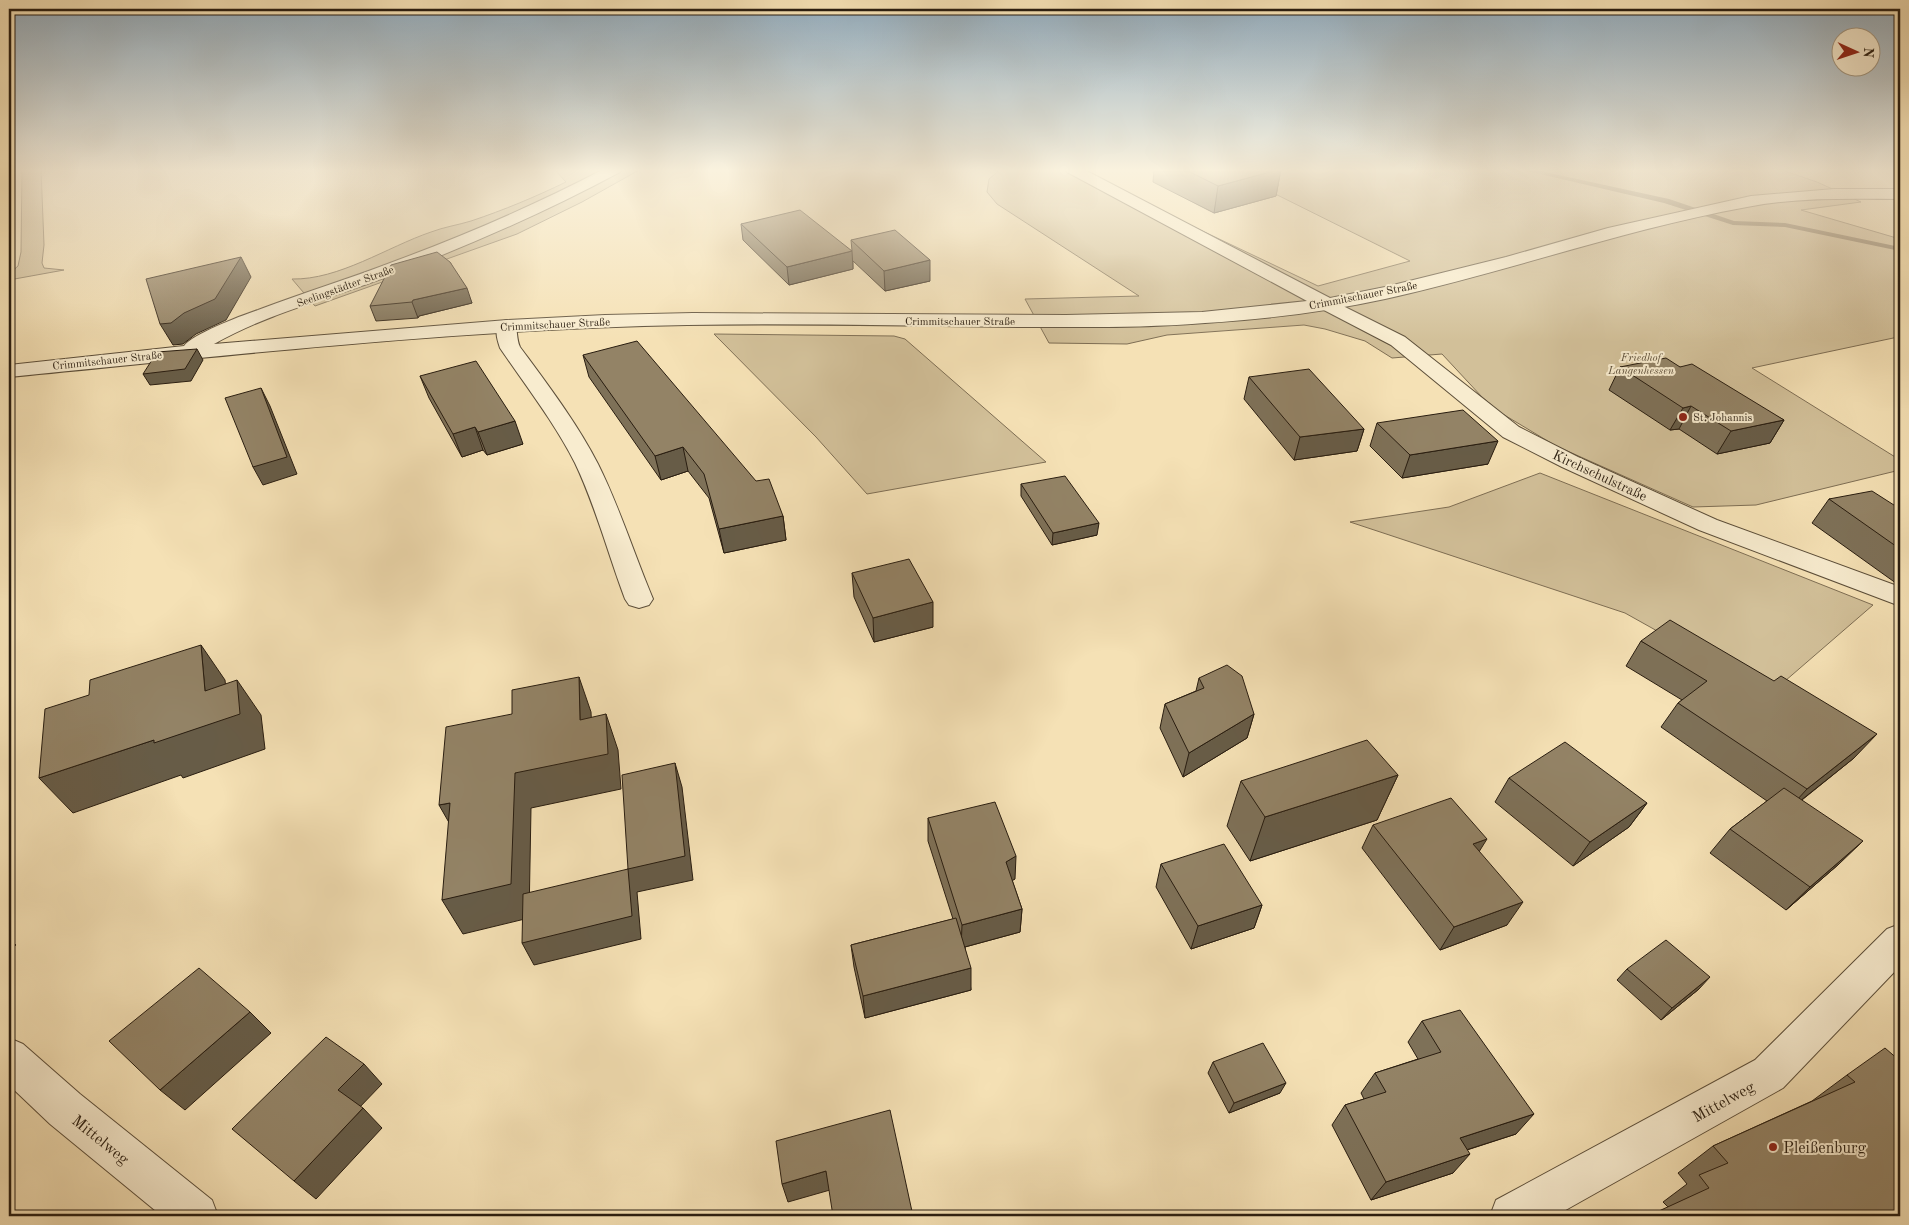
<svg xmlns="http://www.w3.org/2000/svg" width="1909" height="1225" font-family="'Old Standard TT',serif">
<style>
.green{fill:#d2c099;stroke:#7e6e54}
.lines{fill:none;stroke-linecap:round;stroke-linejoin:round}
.stream{fill:#7a6a51;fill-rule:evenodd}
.minor-casing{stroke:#5c4e39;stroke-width:2}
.tertiary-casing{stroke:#5c4e39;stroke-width:2}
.minor{fill:#f8eccf;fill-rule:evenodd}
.tertiary{fill:#f8eccf;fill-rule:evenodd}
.wall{fill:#7e7158;stroke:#291d10}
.shaded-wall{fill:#675c47;stroke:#291d10}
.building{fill:#938366;stroke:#291d10}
.poi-dot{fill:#8f2418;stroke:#f8eccf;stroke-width:2}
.labels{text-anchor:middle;stroke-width:4;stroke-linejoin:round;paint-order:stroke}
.far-street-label{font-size:11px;fill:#291d10;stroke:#f8eccf}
.far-park-label{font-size:11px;font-style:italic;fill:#5c4e39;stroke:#f8eccf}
.far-poi-label{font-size:11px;fill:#291d10;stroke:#f8eccf;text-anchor:start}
.street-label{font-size:14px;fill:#291d10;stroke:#f8eccf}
.near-street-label{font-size:16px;fill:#291d10;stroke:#f8eccf}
.near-poi-label{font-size:16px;fill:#291d10;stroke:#f8eccf;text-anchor:start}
</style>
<rect width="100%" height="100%" fill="#f5e1b5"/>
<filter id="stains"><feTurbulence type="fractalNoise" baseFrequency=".004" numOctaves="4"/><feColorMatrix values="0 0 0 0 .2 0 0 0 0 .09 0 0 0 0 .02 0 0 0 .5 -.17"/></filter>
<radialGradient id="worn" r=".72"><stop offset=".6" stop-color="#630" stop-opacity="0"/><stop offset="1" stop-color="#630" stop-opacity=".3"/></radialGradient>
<g class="green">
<path d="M 22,169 L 41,169 L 44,245 L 42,263 L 44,268 L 64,270 L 9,280 L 9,274 L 18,266 L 21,252 Z"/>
<path d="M 554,169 L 641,169 L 582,202 L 517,234 L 315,306 L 292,279 C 339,280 387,247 431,232 C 444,227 458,225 471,221 C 504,210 535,197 566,182 Z"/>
<path d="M 1001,169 L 1072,169 L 1318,286 L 1410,261 L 1225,169 L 1779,169 L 1817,182 L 1861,202 L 1801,210 L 1900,239 L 1900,338 L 1898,337 L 1752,368 L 1900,460 L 1900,470 L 1756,505 L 1693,507 L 1556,446 L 1501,413 L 1482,397 L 1442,354 L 1392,358 L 1365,341 L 1325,329 L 1304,325 L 1167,335 L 1127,344 L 1049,343 L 1025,299 L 1139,296 L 997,204 L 987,192 L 989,179 Z"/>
<path d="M 714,334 L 894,336 L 905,339 L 1046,462 L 867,494 L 816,437 Z"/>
<path d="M 1540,473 L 1873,605 L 1770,694 L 1625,613 L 1350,522 L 1449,507 Z"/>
</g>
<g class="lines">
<path class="stream" d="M 1519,169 L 1531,169 L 1669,199 L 1734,221 L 1785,223 L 1900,247 L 1900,251 L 1785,227 L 1733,225 L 1664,203 Z"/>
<g class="minor-casing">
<g id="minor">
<path d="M 1327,298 L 1405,337 L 1519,427 L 1578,457 L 1717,520 L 1900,587 L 1900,606 L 1699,530 L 1562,467 L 1503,437 L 1391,345 L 1320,308 L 1318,304 L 1320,300 Z"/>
<path d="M 507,320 L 514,322 C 518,328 516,339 520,347 C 548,385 577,423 598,464 C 620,508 634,554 653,599 L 649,605 L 639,608 L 629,605 L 625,599 C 608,554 596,507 575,463 C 554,422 526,386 500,348 C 497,339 494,330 500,322 Z"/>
<path d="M 1900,924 L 1900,966 L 1783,1088 L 1555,1216 L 1490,1216 L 1496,1200 L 1755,1060 L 1887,929 Z"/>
<path d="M 9,1038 L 23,1044 L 80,1094 L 212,1200 L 218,1216 L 162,1216 L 50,1124 L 9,1085 Z"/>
</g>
</g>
<g class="tertiary-casing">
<path id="tertiary" d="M 604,169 L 622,169 L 620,172 C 544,213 465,247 384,278 C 327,299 267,314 214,344 L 507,320 L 605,315 L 693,313 L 1066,315 L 1202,312 L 1307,301 L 1067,172 L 1065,169 L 1083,169 L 1330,298 L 1385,287 L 1506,257 L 1608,228 L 1751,196 L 1834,189 L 1900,189 L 1900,199 C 1850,199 1797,197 1747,207 C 1625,229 1507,272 1385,299 C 1326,312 1265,319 1205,323 C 1145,328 1083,327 1023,327 C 911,326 799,323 687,325 C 460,329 234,355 9,377 L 9,365 L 184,346 C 192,334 243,315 258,310 C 305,292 352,278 398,260 C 468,234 537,204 604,169 Z"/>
</g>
<use href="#minor" class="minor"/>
<use href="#tertiary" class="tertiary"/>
</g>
<g class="wall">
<path d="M 1154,169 L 1281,169 L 1276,196 L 1214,213 L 1153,182 Z"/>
<path d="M 741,224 L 852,251 L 851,240 L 930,281 L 885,291 L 853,261 L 853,269 L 789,285 L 743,240 Z"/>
<path d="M 450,262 L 472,303 L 419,316 L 418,318 L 376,321 L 370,306 Z"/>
<path d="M 583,355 L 783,516 L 786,540 L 724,553 L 709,498 L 688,471 L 661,480 L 589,377 Z"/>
<path d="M 1620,367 L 1680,367 L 1784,420 L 1770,443 L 1717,454 L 1679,429 L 1670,430 L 1609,390 Z"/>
<path d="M 420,376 L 523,444 L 487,455 L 483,450 L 462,457 L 429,398 Z"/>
<path d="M 1249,377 L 1364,429 L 1357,451 L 1294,460 L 1244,399 Z"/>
<path d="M 1377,423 L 1488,464 L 1402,478 L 1370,446 Z"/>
<path d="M 1021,484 L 1097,535 L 1052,545 L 1021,496 Z"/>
<path d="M 1829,499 L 1897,507 L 1900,507 L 1900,586 L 1812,523 Z"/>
<path d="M 852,573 L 933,627 L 874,642 L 854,597 Z"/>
<path d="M 1641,641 L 1854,758 L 1802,800 L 1839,864 L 1786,910 L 1710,853 L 1730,829 L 1767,801 L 1661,727 L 1678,703 L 1682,700 L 1626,666 Z"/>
<path d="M 1199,678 L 1254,714 L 1247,738 L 1183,777 L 1160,728 L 1165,704 L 1196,691 Z"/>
<path d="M 1398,775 L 1377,820 L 1250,861 L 1227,826 L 1241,781 Z"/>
<path d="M 1509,778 L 1647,803 L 1629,827 L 1573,866 L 1495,802 Z"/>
<path d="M 928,818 L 1015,879 L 1012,880 L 1022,909 L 1020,932 L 965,947 L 971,990 L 865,1018 L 854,967 L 851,945 L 953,919 L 928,841 Z"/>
<path d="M 1373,825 L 1479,851 L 1507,925 L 1440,950 L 1362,848 Z"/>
<path d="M 1161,864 L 1262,905 L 1254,928 L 1191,949 L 1156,887 Z"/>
<path d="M 1627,969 L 1699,989 L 1661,1020 L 1617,980 Z"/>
<path d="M 1422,1021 L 1516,1134 L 1467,1150 L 1453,1173 L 1371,1200 L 1332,1125 L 1345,1105 L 1364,1099 L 1361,1093 L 1375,1073 L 1418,1059 L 1408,1042 Z"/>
<path d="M 1900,1061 L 1900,1216 L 1668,1207 L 1663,1202 L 1687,1184 L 1678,1173 L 1713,1146 L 1812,1101 L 1847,1075 Z"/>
<path d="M 1213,1062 L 1280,1093 L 1229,1113 L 1208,1073 Z"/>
</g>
<g class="shaded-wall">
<path d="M 1281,169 L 1276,196 L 1214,213 L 1218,186 Z"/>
<path d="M 852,251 L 853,269 L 789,285 L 787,267 Z"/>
<path d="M 241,257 L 251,277 L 226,320 L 196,334 L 183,344 L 173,345 L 160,324 Z"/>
<path d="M 930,260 L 930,281 L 885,291 L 884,271 Z"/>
<path d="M 467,288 L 472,303 L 419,316 L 418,318 L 412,302 L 413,300 Z"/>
<path d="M 197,349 L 203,360 L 191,381 L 150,385 L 143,374 Z"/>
<path d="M 261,388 L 270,406 L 297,474 L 263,485 L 253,467 Z"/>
<path d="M 1691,406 L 1679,429 L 1670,430 L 1683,408 Z"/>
<path d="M 1784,420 L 1770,443 L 1717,454 L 1731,431 Z"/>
<path d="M 515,421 L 523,444 L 487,455 L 478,432 Z"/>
<path d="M 475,427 L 483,450 L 462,457 L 453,434 Z"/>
<path d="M 1364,429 L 1357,451 L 1294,460 L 1300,437 Z"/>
<path d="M 1498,441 L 1488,464 L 1402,478 L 1410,455 Z"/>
<path d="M 683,447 L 688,471 L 661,480 L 655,456 Z"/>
<path d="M 783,516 L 786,540 L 724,553 L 719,529 Z"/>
<path d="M 1099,523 L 1097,535 L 1052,545 L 1053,533 Z"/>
<path d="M 933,602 L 933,627 L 874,642 L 873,618 Z"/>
<path d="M 201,645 L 225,680 L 229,717 L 237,680 L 261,715 L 265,749 L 183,778 L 181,775 L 73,813 L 39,778 L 154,740 L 205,691 Z"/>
<path d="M 579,677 L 591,712 L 593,755 L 580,720 Z"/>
<path d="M 606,714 L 618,750 L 621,789 L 531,808 L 529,918 L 463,934 L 442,900 L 515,773 Z"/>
<path d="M 1254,714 L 1247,738 L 1183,777 L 1189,753 Z"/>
<path d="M 1877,734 L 1854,758 L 1785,813 L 1807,789 Z"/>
<path d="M 675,763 L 682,787 L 693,880 L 637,892 L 641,939 L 534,965 L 522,943 L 628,869 Z"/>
<path d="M 1398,775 L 1377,820 L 1250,861 L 1265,817 Z"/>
<path d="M 450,803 L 459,840 L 439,805 Z"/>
<path d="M 1647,803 L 1629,827 L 1573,866 L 1590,842 Z"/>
<path d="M 1487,839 L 1472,863 L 1473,844 Z"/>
<path d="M 1863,841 L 1839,864 L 1786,910 L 1810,887 Z"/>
<path d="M 1016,856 L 1015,879 L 1005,885 L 1006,862 Z"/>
<path d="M 1523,902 L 1507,925 L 1440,950 L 1454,927 Z"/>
<path d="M 1262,905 L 1254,928 L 1191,949 L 1198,926 Z"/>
<path d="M 1022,909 L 1020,932 L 961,948 L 962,925 Z"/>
<path d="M 9,939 L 16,945 L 9,950 Z"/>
<path d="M 971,968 L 971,990 L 865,1018 L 863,996 Z"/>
<path d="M 1710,977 L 1699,989 L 1661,1020 L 1672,1008 Z"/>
<path d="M 250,1012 L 271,1033 L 185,1110 L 160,1090 Z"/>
<path d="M 364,1064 L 382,1084 L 357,1110 L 338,1090 Z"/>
<path d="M 1286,1083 L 1280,1093 L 1229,1113 L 1234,1103 Z"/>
<path d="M 363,1108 L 382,1128 L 316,1199 L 294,1181 Z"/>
<path d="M 1534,1114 L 1516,1134 L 1444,1157 L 1460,1138 Z"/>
<path d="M 1470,1154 L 1453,1173 L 1371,1200 L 1386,1182 Z"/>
<path d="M 826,1171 L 830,1190 L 788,1202 L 782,1184 Z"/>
</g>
<g class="building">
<path d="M 1184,169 L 1281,169 L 1218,186 Z"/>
<path d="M 800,210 L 852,251 L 787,267 L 741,224 Z"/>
<path d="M 895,230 L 930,260 L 884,271 L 851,240 Z"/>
<path d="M 437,252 L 450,262 L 467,288 L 413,300 L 412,302 L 370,306 L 391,265 Z"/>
<path d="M 241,257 L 215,299 L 184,313 L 171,323 L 160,324 L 146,279 Z"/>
<path d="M 637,341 L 756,481 L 769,479 L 783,516 L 719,529 L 704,474 L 683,447 L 655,456 L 583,355 Z"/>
<path d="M 197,349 L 185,369 L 143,374 L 157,352 Z"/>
<path d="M 1666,358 L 1680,367 L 1692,364 L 1784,420 L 1731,431 L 1691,406 L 1683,408 L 1620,367 Z"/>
<path d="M 476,361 L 515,421 L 478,432 L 475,427 L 453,434 L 420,376 Z"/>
<path d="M 1309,369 L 1364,429 L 1300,437 L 1249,377 Z"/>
<path d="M 261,388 L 287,457 L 253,467 L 225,398 Z"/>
<path d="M 1463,410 L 1498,441 L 1410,455 L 1377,423 Z"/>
<path d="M 1065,476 L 1099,523 L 1053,533 L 1021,484 Z"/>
<path d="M 1872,491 L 1897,507 L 1900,507 L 1900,549 L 1829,499 Z"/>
<path d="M 909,559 L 933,602 L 873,618 L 852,573 Z"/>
<path d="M 1670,620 L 1774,681 L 1781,676 L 1877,734 L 1807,789 L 1678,703 L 1707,681 L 1641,641 Z"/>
<path d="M 201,645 L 205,691 L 237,680 L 240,714 L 154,743 L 154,740 L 39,778 L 45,709 L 89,695 L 90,680 Z"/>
<path d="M 1227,665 L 1242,676 L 1254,714 L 1189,753 L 1165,704 L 1204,688 L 1199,678 Z"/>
<path d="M 579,677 L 580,720 L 606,714 L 608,754 L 515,773 L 511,884 L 442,900 L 450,803 L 439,805 L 446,727 L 512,714 L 512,690 Z"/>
<path d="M 1367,740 L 1398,775 L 1265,817 L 1241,781 Z"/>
<path d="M 1565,742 L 1647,803 L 1590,842 L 1509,778 Z"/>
<path d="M 675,763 L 685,856 L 628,869 L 622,775 Z"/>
<path d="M 1784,788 L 1863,841 L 1810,887 L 1730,829 Z"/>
<path d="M 1451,798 L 1487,839 L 1473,844 L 1523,902 L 1454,927 L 1373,825 Z"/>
<path d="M 995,802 L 1016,856 L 1006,862 L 1022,909 L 962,925 L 928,818 Z"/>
<path d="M 1224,844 L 1262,905 L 1198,926 L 1161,864 Z"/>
<path d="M 628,869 L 632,916 L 522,943 L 523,894 Z"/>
<path d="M 956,918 L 971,968 L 863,996 L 851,945 Z"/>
<path d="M 1666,940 L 1710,977 L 1672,1008 L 1627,969 Z"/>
<path d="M 199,968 L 250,1012 L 160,1090 L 109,1041 Z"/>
<path d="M 1460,1010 L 1534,1114 L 1460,1138 L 1470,1154 L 1386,1182 L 1345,1105 L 1386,1092 L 1375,1073 L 1441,1052 L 1422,1021 Z"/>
<path d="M 326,1037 L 364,1064 L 338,1090 L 363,1108 L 294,1181 L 232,1129 Z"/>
<path d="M 1263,1043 L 1286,1083 L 1234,1103 L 1213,1062 Z"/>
<path d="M 1885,1048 L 1900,1061 L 1900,1216 L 1648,1216 L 1709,1188 L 1699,1175 L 1728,1163 L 1713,1146 L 1855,1082 L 1847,1075 Z"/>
<path d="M 890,1110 L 913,1216 L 833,1216 L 826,1171 L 782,1184 L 776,1141 Z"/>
</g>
<linearGradient id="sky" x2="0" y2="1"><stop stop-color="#91abbd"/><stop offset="0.5" stop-color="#faf2de"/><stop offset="1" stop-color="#faf2de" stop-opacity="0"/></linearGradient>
<rect width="1909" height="341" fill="url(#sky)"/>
<g class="poi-dot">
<circle cx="1683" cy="417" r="5"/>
<circle cx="1773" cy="1147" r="5"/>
</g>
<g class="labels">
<g class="far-street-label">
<text transform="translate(345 286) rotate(-20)" y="4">Seelingstädter Straße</text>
<text transform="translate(1363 295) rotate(-11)" y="4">Crimmitschauer Straße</text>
<text x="960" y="325">Crimmitschauer Straße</text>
<text transform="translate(555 324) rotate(-3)" y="4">Crimmitschauer Straße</text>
<text transform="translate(107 360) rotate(-6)" y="4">Crimmitschauer Straße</text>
</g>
<g class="far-park-label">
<text x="1641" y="361">Friedhof<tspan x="1641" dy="13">Langenhessen</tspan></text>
</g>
<g class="far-poi-label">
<text x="1693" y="421">St. Johannis</text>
</g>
<g class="street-label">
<text transform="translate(1600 475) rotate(25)" y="5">Kirchschulstraße</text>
</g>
<g class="near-street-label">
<text transform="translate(1723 1101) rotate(-29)" y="6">Mittelweg</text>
<text transform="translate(101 1139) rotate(39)" y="6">Mittelweg</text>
</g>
<g class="near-poi-label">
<text x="1783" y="1153">Pleißenburg</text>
</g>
</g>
<rect width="1909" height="1225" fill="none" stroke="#f5e1b5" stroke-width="30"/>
<rect x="10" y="10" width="1889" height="1205" fill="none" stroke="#291d10" stroke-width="2.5"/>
<rect x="15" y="15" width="1879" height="1195" fill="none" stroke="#291d10"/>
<g transform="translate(1856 52) rotate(93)"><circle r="24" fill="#f8eccf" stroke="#a59983"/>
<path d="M0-4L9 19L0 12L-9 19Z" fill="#8f2418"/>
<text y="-8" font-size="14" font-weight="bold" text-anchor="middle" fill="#291d10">N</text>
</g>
<rect width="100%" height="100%" filter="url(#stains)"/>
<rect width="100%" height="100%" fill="url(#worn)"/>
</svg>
